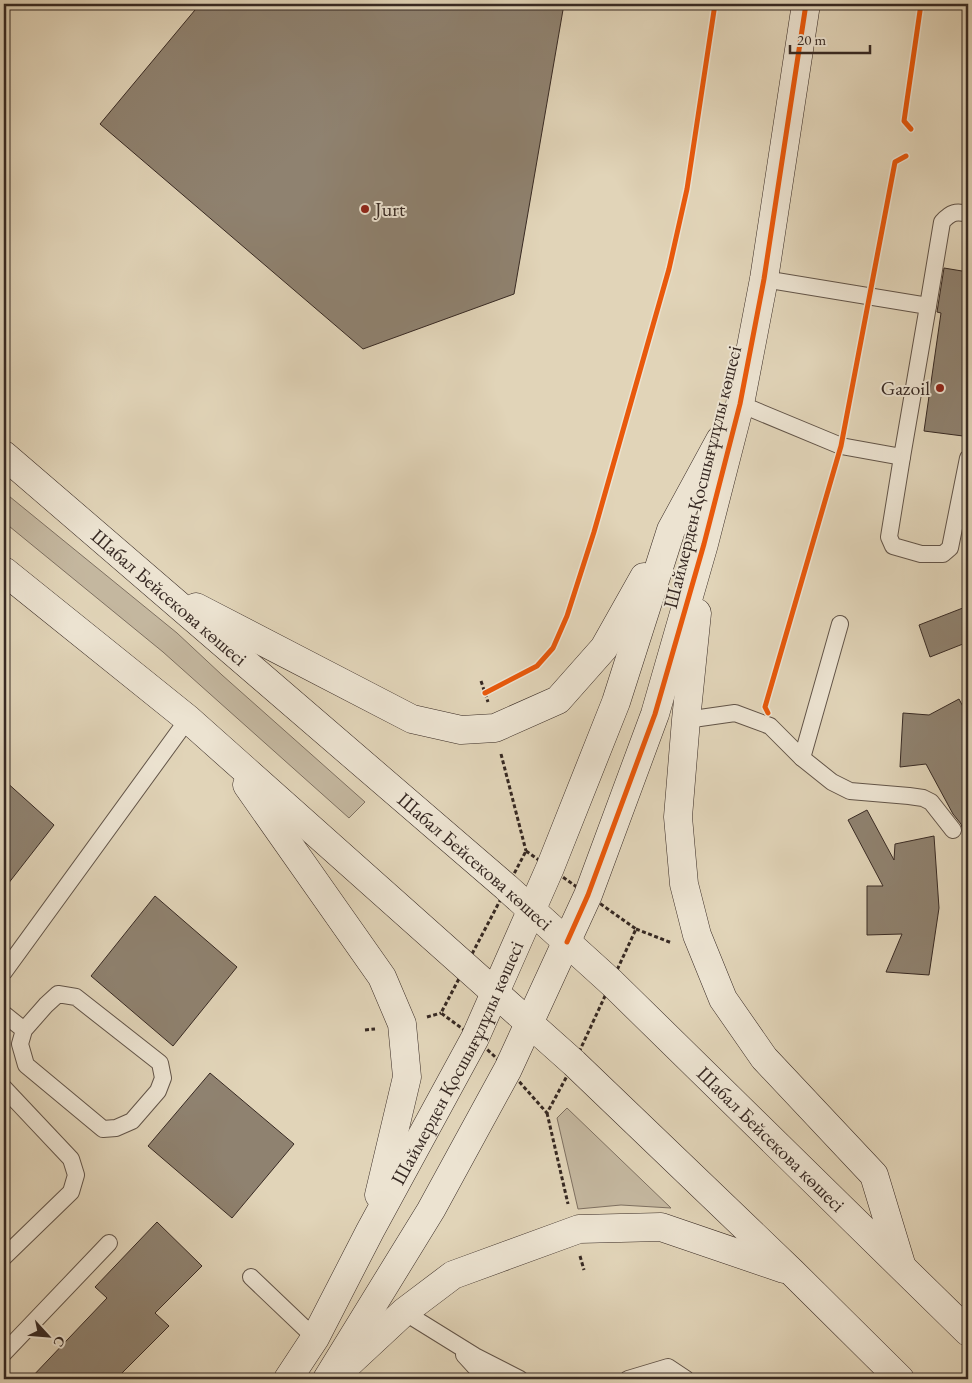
<svg xmlns="http://www.w3.org/2000/svg" width="972" height="1383" font-family="'EB Garamond',serif">
<style>
.green{fill:#c4b79f;stroke:#7e7061}
.building{fill:#8f8270;stroke:#372923}
.lines{fill:none;stroke-linecap:round;stroke-linejoin:round}
.lane-casing{stroke:#625448;stroke-width:18}
.secondary-casing{stroke:#372923;stroke-width:29}
.path{stroke:#372923;stroke-width:3;stroke-dasharray:4 2.5;stroke-linecap:butt}
.lane{stroke:#ece3d1;stroke-width:16}
.secondary{stroke:#ece3d1;stroke-width:28}
.cycleway-casing{stroke:#ece3d1;stroke-width:8}
.cycleway{stroke:#e8590c;stroke-width:5}
.poi-dot{fill:#8f2418;stroke:#ece3d1;stroke-width:2}
.labels{text-anchor:middle;stroke-width:4;stroke-linejoin:round;paint-order:stroke}
.poi-label{font-size:20px;fill:#372923;stroke:#ece3d1;text-anchor:start}
.street-label{font-size:20px;fill:#372923;stroke:#ece3d1}
</style>
<rect width="100%" height="100%" fill="#e1d4b8"/>
<filter id="stains"><feTurbulence type="fractalNoise" baseFrequency=".004" numOctaves="4"/><feColorMatrix values="0 0 0 0 .2 0 0 0 0 .09 0 0 0 0 .02 0 0 0 .5 -.17"/></filter>
<radialGradient id="worn" r=".72"><stop offset=".6" stop-color="#630" stop-opacity="0"/><stop offset="1" stop-color="#630" stop-opacity=".3"/></radialGradient>
<g class="green">
<path d="M 4,492 L 177,633 L 222,675 L 365,802 L 349,818 L 163,652 L 4,522 Z"/>
<path d="M 567,1108 L 671,1208 L 621,1205 L 578,1209 L 557,1118 Z"/>
</g>
<g class="building">
<path d="M 200,4 L 564,4 L 514,294 L 363,349 L 100,124 Z"/>
<path d="M 944,268 L 968,272 L 968,398 L 963,436 L 924,431 L 941,313 L 937,312 Z"/>
<path d="M 968,606 L 968,642 L 930,657 L 919,625 Z"/>
<path d="M 959,699 L 968,716 L 968,842 L 963,831 L 961,824 L 953,814 L 926,764 L 900,767 L 903,713 L 929,715 Z"/>
<path d="M 4,780 L 54,825 L 4,889 Z"/>
<path d="M 867,810 L 894,860 L 895,844 L 934,836 L 939,908 L 929,975 L 886,972 L 902,934 L 867,935 L 867,886 L 883,886 L 848,820 Z"/>
<path d="M 155,896 L 237,967 L 173,1046 L 91,976 Z"/>
<path d="M 210,1073 L 294,1144 L 232,1218 L 148,1146 Z"/>
<path d="M 157,1222 L 202,1266 L 155,1313 L 169,1326 L 116,1379 L 30,1379 L 107,1298 L 95,1287 Z"/>
</g>
<g class="lines">
<g class="lane-casing">
<g id="lane">
<path d="M 928,306 L 942,222 C 951,212 956,211 968,214"/>
<path d="M 740,404 L 841,446 L 902,457 L 928,306 L 764,279"/>
<path d="M 902,457 L 889,537 L 893,546 L 921,554 L 943,554 L 950,548 L 968,458"/>
<path d="M 686,720 L 735,713 L 770,726 L 802,758 L 832,782 L 850,791 L 909,796 L 923,798 L 931,802 L 953,830"/>
<path d="M 802,758 L 840,624"/>
<path d="M 4,972 L 188,719"/>
<path d="M 4,1014 L 24,1030 L 46,1005 L 58,994 L 76,997 L 160,1063 L 163,1078 L 158,1091 L 132,1121 L 116,1128 L 103,1129 L 26,1065 L 20,1044 L 24,1030"/>
<path d="M 4,1088 L 71,1159 L 76,1175 L 71,1192 L 4,1257"/>
<path d="M 251,1277 L 315,1338"/>
<path d="M 404,1312 L 475,1356 L 520,1379"/>
<path d="M 4,1353 L 109,1243"/>
<path d="M 464,1355 L 486,1379"/>
<path d="M 628,1379 L 668,1367 L 686,1379"/>
</g>
</g>
<g class="secondary-casing">
<g id="secondary">
<path id="s1" d="M 4,455 L 506,887 L 612,983 L 968,1332"/>
<path d="M 4,571 L 188,719 L 574,1063 L 792,1272 L 900,1379"/>
<path d="M 196,607 L 412,719 L 461,730 L 495,728 L 558,700 L 604,648 L 644,577"/>
<path d="M 697,613 L 686,720 L 678,817 L 684,884 L 697,935 L 723,999 L 764,1058 L 874,1175 L 901,1264"/>
<path d="M 247,785 L 382,977 L 402,1024 L 407,1077 L 379,1195"/>
<path d="M 347,1365 L 404,1312 L 453,1275 L 579,1229 L 661,1227 L 784,1269"/>
<path id="s2" d="M 288,1379 L 315,1338 L 370,1231 L 475,1038 L 550,868 L 616,702 L 671,530 L 720,440"/>
<path d="M 327,1379 L 431,1210 L 508,1069 L 588,895 L 655,714 L 704,544 L 740,404 L 764,279 L 806,4"/>
</g>
</g>
<g class="path">
<path d="M 481,681 L 488,702"/>
<path d="M 501,754 L 526,851"/>
<path d="M 526,851 L 636,929 L 574,1063 L 547,1113 L 508,1069 L 475,1038 L 441,1013 Z"/>
<path d="M 636,929 L 672,943"/>
<path d="M 427,1017 L 441,1013"/>
<path d="M 365,1030 L 375,1029"/>
<path d="M 547,1113 L 568,1204"/>
<path d="M 580,1256 L 584,1270"/>
</g>
<use href="#lane" class="lane"/>
<use href="#secondary" class="secondary"/>
<g class="cycleway-casing">
<g id="cycleway">
<path d="M 911,129 L 904,121 L 921,4"/>
<path d="M 485,693 L 537,666 L 553,648 L 567,616 L 594,532 L 669,269 L 687,189 L 715,4"/>
<path d="M 768,713 L 765,707 L 841,446 L 895,162 L 906,156"/>
<path d="M 567,942 L 588,895 L 655,714 L 704,544 L 740,404 L 764,279 L 806,4"/>
</g>
</g>
<use href="#cycleway" class="cycleway"/>
</g>
<g class="poi-dot">
<circle cx="365" cy="209" r="5"/>
<circle cx="940" cy="388" r="5"/>
</g>
<g class="labels">
<g class="poi-label">
<text x="375" y="216">Jurt</text>
<text x="930" y="395" text-anchor="end">Gazoil</text>
</g>
<g class="street-label">
<text transform="translate(702 477) rotate(-76)" y="7">Шаймерден Қосшығұлұлы көшесі</text>
<text dy="7" stroke="none"><textPath href="#s1" startOffset="218">Шабал Бейсекова көшесі</textPath></text>
<text dy="7" stroke="none"><textPath href="#s1" startOffset="622">Шабал Бейсекова көшесі</textPath></text>
<text dy="7" stroke="none"><textPath href="#s2" startOffset="359">Шаймерден Қосшығұлұлы көшесі</textPath></text>
<text dy="7" stroke="none"><textPath href="#s1" startOffset="1028">Шабал Бейсекова көшесі</textPath></text>
</g>
</g>
<rect width="972" height="1383" fill="none" stroke="#e1d4b8" stroke-width="20"/>
<rect x="5" y="5" width="962" height="1373" fill="none" stroke="#372923" stroke-width="2.5"/>
<rect x="10" y="10" width="952" height="1363" fill="none" stroke="#372923"/>
<g transform="translate(48 1336) rotate(116)" stroke="#ece3d1" stroke-width="4" paint-order="stroke">
<path d="M0-4L9 19L0 12L-9 19Z" fill="#372923"/>
<text y="-8" font-size="14" font-weight="bold" text-anchor="middle" fill="#372923">С</text>
</g>
<path d="M790 45v8h80v-8" fill="none" stroke="#372923" stroke-width="2.5"/>
<text x="797" y="45" font-size="15" fill="#372923" stroke="#ece3d1" stroke-width="4" paint-order="stroke">20 m</text>
<rect width="100%" height="100%" filter="url(#stains)"/>
<rect width="100%" height="100%" fill="url(#worn)"/>
</svg>
